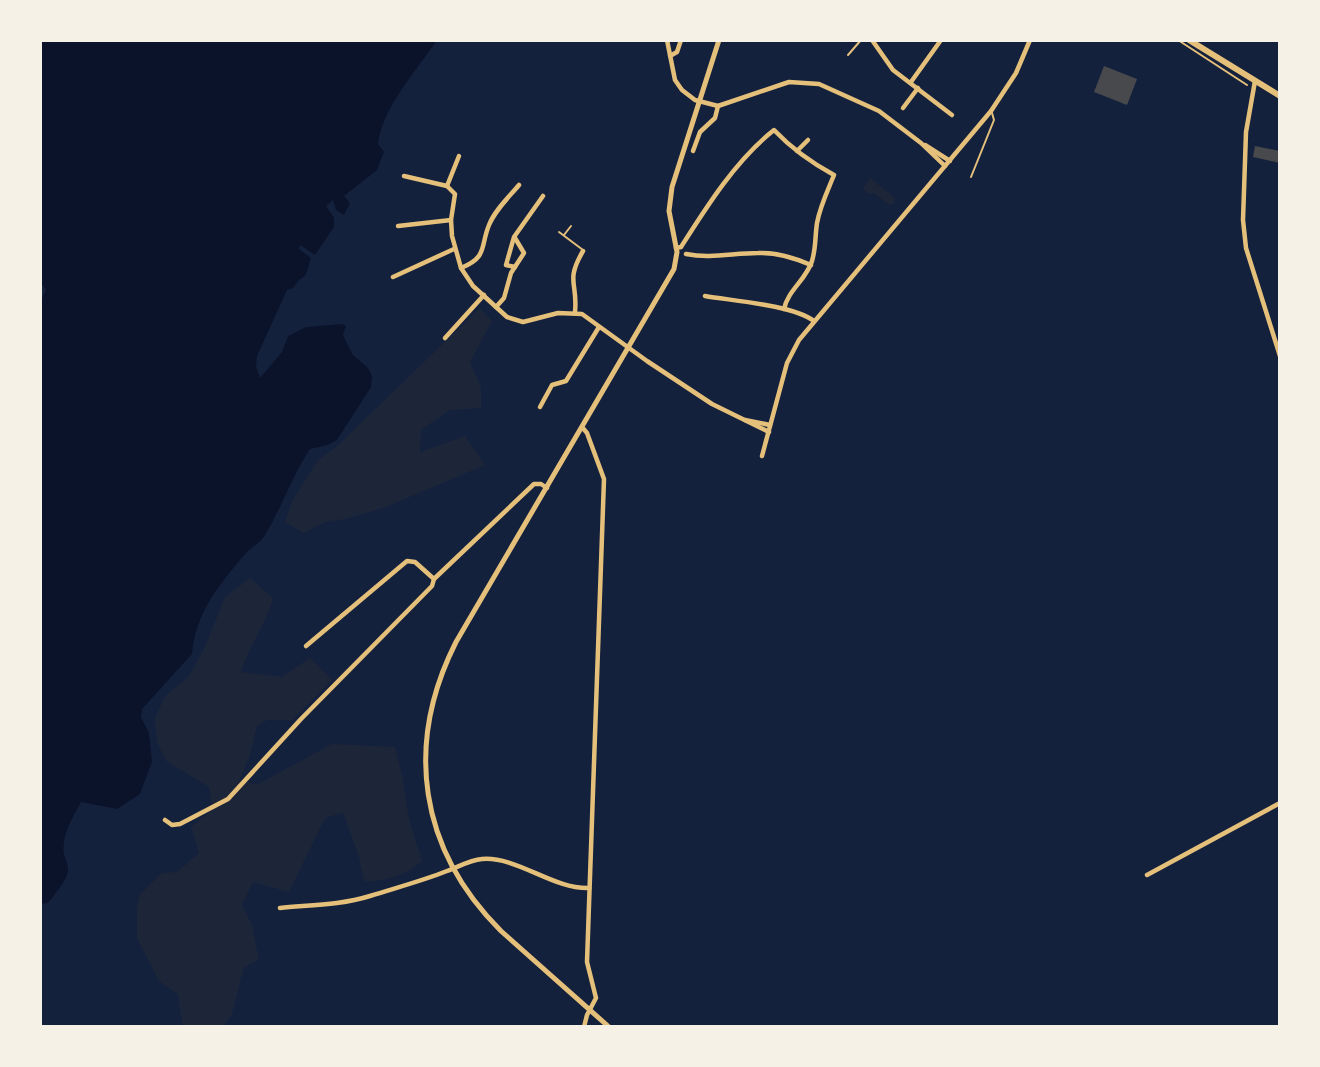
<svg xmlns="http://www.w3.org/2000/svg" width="1320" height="1067" font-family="'Crimson Pro',serif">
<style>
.green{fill:#1d2539}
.water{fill:#0b132b}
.building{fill:#48494c}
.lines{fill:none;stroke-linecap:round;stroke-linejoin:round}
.path{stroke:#e5c07b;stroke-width:2}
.service{stroke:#e5c07b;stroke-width:2}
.minor{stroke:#e5c07b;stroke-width:4.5}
.secondary{stroke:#e5c07b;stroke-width:5}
.primary{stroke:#e5c07b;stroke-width:6}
</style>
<rect width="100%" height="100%" fill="#14213d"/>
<g class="green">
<path d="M 870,178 L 895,198 L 894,204 L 889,205 L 874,193 L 869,194 L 863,189 Z"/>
<path d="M 480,308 L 492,321 L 470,362 L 481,387 L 481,408 L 450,410 L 421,430 L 420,452 L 465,436 L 485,465 L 386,507 L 345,519 L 325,522 L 304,533 L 285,522 L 292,501 L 318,460 L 336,447 Z"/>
<path d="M 250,578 L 273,598 C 266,624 249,646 241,672 L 282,677 L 310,658 L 332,680 L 292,720 L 267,720 L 257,726 L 250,755 L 239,781 L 258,784 L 332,744 L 395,747 L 402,776 L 409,819 L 422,861 C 408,874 384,883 364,881 L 358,854 L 343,813 L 325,818 L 289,892 L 253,882 L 242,905 L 252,925 L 259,960 L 244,967 L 232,1014 L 223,1027 L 183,1027 L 178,995 L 159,981 L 137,938 L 137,905 L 140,894 L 162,873 L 177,872 L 199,853 L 191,827 L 213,809 L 209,787 L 166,761 L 157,742 L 155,718 L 165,696 L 189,676 L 204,649 L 225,597 Z"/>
</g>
<path class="water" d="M 40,40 L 437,40 C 417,70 382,108 378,144 L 384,152 L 377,170 L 344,196 L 350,203 L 344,215 L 336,210 L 333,200 L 326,206 L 334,218 L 334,227 L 315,255 L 300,245 L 299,249 L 311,258 L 306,275 L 299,280 L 293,288 L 287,290 L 257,356 L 256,367 L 260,378 L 282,352 L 288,336 L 306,327 L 343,324 L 346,326 L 343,335 L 353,355 L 368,368 L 372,376 L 371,387 L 337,440 L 328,445 L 310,449 C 292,476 282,507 265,535 C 261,542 252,547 246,553 C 218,586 196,612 192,654 L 142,709 L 141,717 L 149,733 L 152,762 L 140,794 L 117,809 L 81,802 C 73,817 61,836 64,854 C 66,862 70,867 67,875 C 63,885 54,895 48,903 L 40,904 L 40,303 L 46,290 L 40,282 Z"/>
<g class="building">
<path d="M 1104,66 L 1137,79 L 1127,105 L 1094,92 Z"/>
<path d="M 1255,146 L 1280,151 L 1280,163 L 1253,157 Z"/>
</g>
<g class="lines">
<g class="path">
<path d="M 1178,40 L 1247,85"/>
<path d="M 848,55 L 861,40"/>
</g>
<g class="service">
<path d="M 971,177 L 994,120 L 992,113"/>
<path d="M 559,232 L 583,250"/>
<path d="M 564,235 L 571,226"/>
</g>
<g class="minor">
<path d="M 667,40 L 675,80 L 682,90 L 695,100 L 718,106 L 789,82 L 819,84 L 879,111 L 921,143 L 945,166"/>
<path d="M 872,40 L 893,70 L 952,115"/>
<path d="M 670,56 L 677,52 L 681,40"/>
<path d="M 1255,81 L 1246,132 L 1243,220 L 1246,248 L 1280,356"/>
<path d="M 911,82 L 941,40"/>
<path d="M 903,108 L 918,88"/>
<path d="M 925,145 L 950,161"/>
<path d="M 693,151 L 700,132 L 715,118 L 718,106"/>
<path d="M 797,151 L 808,140"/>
<path d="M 404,176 L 447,186 L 455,194 L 451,220 L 452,236 L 461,268 L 473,286 L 507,317 L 523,322 L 558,313 L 582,314 L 647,361 L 712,404 L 769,432"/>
<path d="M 447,186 L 459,156"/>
<path d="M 398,226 L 451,220"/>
<path d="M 676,248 L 681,247 C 707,206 736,160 774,130 C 792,149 812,163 834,175 C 828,190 820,206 817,223 C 815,236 816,248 812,261 C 806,280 788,290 784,309"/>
<path d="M 686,254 C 711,259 733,253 758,253 C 776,252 795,258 811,265"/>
<path d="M 515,267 L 506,265 L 514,237 L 543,196"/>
<path d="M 461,268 C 488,257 480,247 489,225 C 495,210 509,197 519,185"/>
<path d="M 393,277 L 454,249"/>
<path d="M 705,296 C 734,301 792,305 814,321"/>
<path d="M 496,307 L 504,298 L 511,273 L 524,253 L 515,238"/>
<path d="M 575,312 C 578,282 565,282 583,251"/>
<path d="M 445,338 L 484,295"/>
<path d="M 540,407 L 552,385 L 566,381 L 599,327"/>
<path d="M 745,420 L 770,425"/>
<path d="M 582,427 L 587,433 L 604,479 L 587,962 L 596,998 L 587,1015 L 584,1027"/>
<path d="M 762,456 L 787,363 L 799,340 L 991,111 L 1016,73 L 1030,40"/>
<path d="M 306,646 L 407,561 L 415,562 L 434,579"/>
<path d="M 165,820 L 172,825 L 180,824 L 228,799 L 301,719 L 432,586 L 434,579 L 534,484 L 541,484 L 547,488"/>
<path d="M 1147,875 L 1280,803"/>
<path d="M 280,908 C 310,905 341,905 370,896 C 395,888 422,881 447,871 C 458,867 470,860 482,859 C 517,856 552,889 589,888"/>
</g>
<path class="secondary" d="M 609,1027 L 501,931 C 419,849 404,745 456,642 L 674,269 L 677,252 L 669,211 L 672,187 L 719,40"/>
<path class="primary" d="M 1189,40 L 1280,96"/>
</g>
<rect width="1320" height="1067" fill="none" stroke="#f6f1e7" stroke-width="84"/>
</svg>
